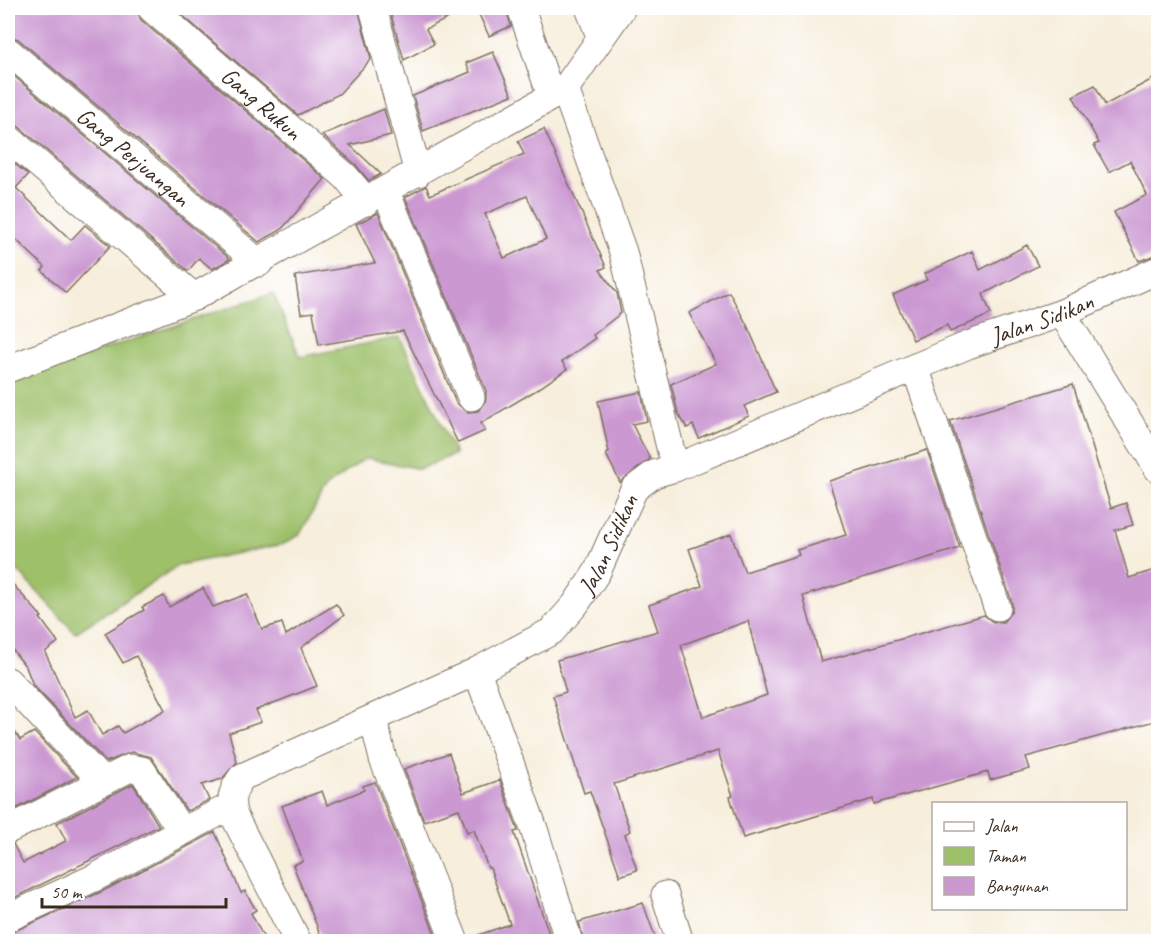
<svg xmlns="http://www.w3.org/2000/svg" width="1166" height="949" font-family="Caveat,sans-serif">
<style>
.green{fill:#9dc069;stroke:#6c7544;stroke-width:1.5}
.building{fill:#cb98d2;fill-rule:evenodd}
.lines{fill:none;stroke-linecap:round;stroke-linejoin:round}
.minor-casing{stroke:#7d6f60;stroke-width:29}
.minor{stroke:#fff;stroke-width:27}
.labels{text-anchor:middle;stroke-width:6;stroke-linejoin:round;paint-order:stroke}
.street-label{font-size:24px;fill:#3b2a1e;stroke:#fff}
</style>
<rect width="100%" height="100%" fill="#fff"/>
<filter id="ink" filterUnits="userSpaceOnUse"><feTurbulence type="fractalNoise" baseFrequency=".0167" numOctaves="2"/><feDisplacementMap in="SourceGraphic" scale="12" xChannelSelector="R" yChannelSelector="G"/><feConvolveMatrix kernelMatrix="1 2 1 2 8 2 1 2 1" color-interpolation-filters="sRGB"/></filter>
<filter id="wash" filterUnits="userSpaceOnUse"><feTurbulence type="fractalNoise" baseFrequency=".008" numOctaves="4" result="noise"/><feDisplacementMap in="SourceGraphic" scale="24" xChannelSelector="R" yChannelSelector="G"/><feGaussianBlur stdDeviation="1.35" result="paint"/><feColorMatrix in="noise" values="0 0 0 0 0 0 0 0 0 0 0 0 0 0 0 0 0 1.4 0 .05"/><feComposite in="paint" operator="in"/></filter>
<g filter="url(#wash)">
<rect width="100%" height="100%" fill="#f7eedc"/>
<path class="green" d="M 273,293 L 300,357 L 400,337 L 455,454 L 420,469 L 366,458 L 327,486 L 300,534 L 284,544 L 179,565 L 75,633 L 8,560 L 8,381 Z"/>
<g id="blocks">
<g class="building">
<path d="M 8,8 L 136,8 L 141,20 L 325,179 L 281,230 L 259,242 L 18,39 L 8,36 Z"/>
<path d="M 174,8 L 358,8 L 371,59 L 339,94 L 298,115 Z"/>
<path d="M 389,8 L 469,8 L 426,29 L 434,44 L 404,60 Z"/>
<path d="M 476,8 L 506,8 L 511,26 L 489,36 Z"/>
<path d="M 493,52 L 512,95 L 423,131 L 413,96 L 470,72 L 466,63 Z"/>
<path d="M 8,71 L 230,259 L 212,269 L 199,258 L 188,271 L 18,126 L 8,123 Z"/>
<path d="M 1158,76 L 1158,254 L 1139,261 L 1114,212 L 1147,195 L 1130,161 L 1109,172 L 1094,145 L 1099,143 L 1073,96 L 1095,85 L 1105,105 Z"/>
<path d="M 384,109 L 391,135 L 350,145 L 381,174 L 369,181 L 355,164 L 322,135 Z"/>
<path d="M 544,129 L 606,267 L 600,270 L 617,293 L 621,313 L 593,335 L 595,338 L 562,362 L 567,369 L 538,389 L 481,423 L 485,431 L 458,443 L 403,331 L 319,345 L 313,312 L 301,314 L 295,276 L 375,263 L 356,224 L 378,213 L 456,403 L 468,412 L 478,411 L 486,400 L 486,391 L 405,197 L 426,186 L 430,195 L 524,154 L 518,141 ZM 527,196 L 546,239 L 504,258 L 485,214 Z"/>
<path d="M 8,158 L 28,175 L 16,188 L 71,240 L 85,225 L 110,246 L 66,293 L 42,271 L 45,267 L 8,232 Z"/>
<path d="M 1027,245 L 1038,266 L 983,294 L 991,314 L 950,332 L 947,325 L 913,340 L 893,295 L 927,280 L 924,274 L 972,251 L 980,270 Z"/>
<path d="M 729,292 L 747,325 L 776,392 L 744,406 L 749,416 L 699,438 L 693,425 L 687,428 L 678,413 L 671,384 L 716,364 L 689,313 Z"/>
<path d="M 1073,384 L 1111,508 L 1126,503 L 1133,525 L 1115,530 L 1129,578 L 1158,569 L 1158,720 L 1026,757 L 1030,769 L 990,780 L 988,772 L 874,804 L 873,799 L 743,838 L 730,797 L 733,796 L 718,751 L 614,784 L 630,831 L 625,834 L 637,870 L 620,876 L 590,791 L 584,793 L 553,696 L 566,692 L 557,660 L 658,631 L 649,605 L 702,586 L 689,549 L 731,534 L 745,572 L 799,555 L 797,550 L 846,535 L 829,481 L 927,450 L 960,548 L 803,596 L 821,662 L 984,615 L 993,622 L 1003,622 L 1012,611 L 1012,602 L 950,421 ZM 748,621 L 767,695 L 703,717 L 681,645 Z"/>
<path d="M 641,392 L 647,421 L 632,424 L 650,459 L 620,482 L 606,454 L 609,452 L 598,401 Z"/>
<path d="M 8,579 L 42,617 L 40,618 L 58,642 L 45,652 L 75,717 L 88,710 L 102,735 L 118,726 L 123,733 L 165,710 L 136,656 L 123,663 L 105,633 L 144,610 L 142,607 L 164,596 L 169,607 L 203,588 L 213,607 L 247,594 L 262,629 L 282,623 L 286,635 L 336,604 L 344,615 L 301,648 L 317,686 L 256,710 L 261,722 L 229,733 L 237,762 L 222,779 L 202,785 L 209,800 L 187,811 L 151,757 L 132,752 L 106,762 L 33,685 L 26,667 L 8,644 Z"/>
<path d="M 8,721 L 20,740 L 34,732 L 77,777 L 8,813 Z"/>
<path d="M 449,753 L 463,793 L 500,780 L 518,831 L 514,832 L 552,942 L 470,942 L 470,938 L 510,924 L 490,868 L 488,868 L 474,830 L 467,832 L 459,809 L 424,821 L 404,769 Z"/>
<path d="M 375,782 L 438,942 L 323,942 L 293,865 L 303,861 L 282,806 L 322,791 L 327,805 L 364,790 L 363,786 Z"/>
<path d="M 133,784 L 159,826 L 8,901 L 8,846 L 13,844 L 23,863 L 66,841 L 57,823 Z"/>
<path d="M 215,832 L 241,893 L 245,891 L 256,910 L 251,913 L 266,942 L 8,942 L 8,934 L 103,891 Z"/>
<path d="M 643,903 L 657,942 L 584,942 L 579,922 Z"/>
</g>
</g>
</g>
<g filter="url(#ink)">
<use href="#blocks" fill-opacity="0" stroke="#7d6f60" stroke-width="1.5"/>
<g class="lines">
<g class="minor-casing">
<g id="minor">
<path id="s1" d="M 151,8 L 345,176 L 367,202"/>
<path d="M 373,8 L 418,173"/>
<path d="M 521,8 L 551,96"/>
<path d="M 589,8 L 600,36"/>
<path id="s2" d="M 8,51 L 259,263"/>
<path d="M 565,89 L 623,252 L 675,468"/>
<path d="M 8,138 L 194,297"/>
<path d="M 386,192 L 471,397"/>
<path d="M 1062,313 L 1158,469"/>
<path d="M 915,367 L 997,607"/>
<path d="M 8,369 L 194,297 L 565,89 L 622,8"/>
<path d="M 477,671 L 534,829 L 569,942"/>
<path d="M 8,681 L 103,782"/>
<path d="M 373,719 L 383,759 L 455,942"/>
<path d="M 8,830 L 130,768 L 142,770 L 182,832"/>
<path d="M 665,895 L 680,942"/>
<path d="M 8,918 L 96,877 L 231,806"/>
<path id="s3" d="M 298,942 L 234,816 C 229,801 232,790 242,777 L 477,671 L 552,631 L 575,605 L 597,572 L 634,489 L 654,474 L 675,468 L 968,345 L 1062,313 L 1158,270"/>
</g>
</g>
<use href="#minor" class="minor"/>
</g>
</g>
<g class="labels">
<g class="street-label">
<text dy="8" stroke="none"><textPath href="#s1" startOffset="146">Gang Rukun</textPath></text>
<text dy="8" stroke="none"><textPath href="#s2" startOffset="164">Gang Perjuangan</textPath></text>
<text dy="8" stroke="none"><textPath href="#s3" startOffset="1134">Jalan Sidikan</textPath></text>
<text dy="8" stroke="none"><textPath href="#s3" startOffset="630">Jalan Sidikan</textPath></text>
</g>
</g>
<rect width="1166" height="949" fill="none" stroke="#fff" stroke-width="30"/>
<rect x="932" y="802" width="195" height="108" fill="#ffffff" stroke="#b1aaa5" stroke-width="1.5"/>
<rect x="944" y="822" width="30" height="9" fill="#ffffff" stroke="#b1aaa5" stroke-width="1.5"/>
<text x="986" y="832" font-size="18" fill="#3b2a1e">Jalan</text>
<rect x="944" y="847" width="30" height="18" fill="#9dc069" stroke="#b1aaa5" stroke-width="1.5"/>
<text x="986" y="862" font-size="18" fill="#3b2a1e">Taman</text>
<rect x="944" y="877" width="30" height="18" fill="#cb98d2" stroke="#b1aaa5" stroke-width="1.5"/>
<text x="986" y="892" font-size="18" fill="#3b2a1e">Bangunan</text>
<path d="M42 898v9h184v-9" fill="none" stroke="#3b2a1e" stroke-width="3"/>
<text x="51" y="898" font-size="18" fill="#3b2a1e" stroke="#ffffff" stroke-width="4.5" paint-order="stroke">50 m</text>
</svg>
